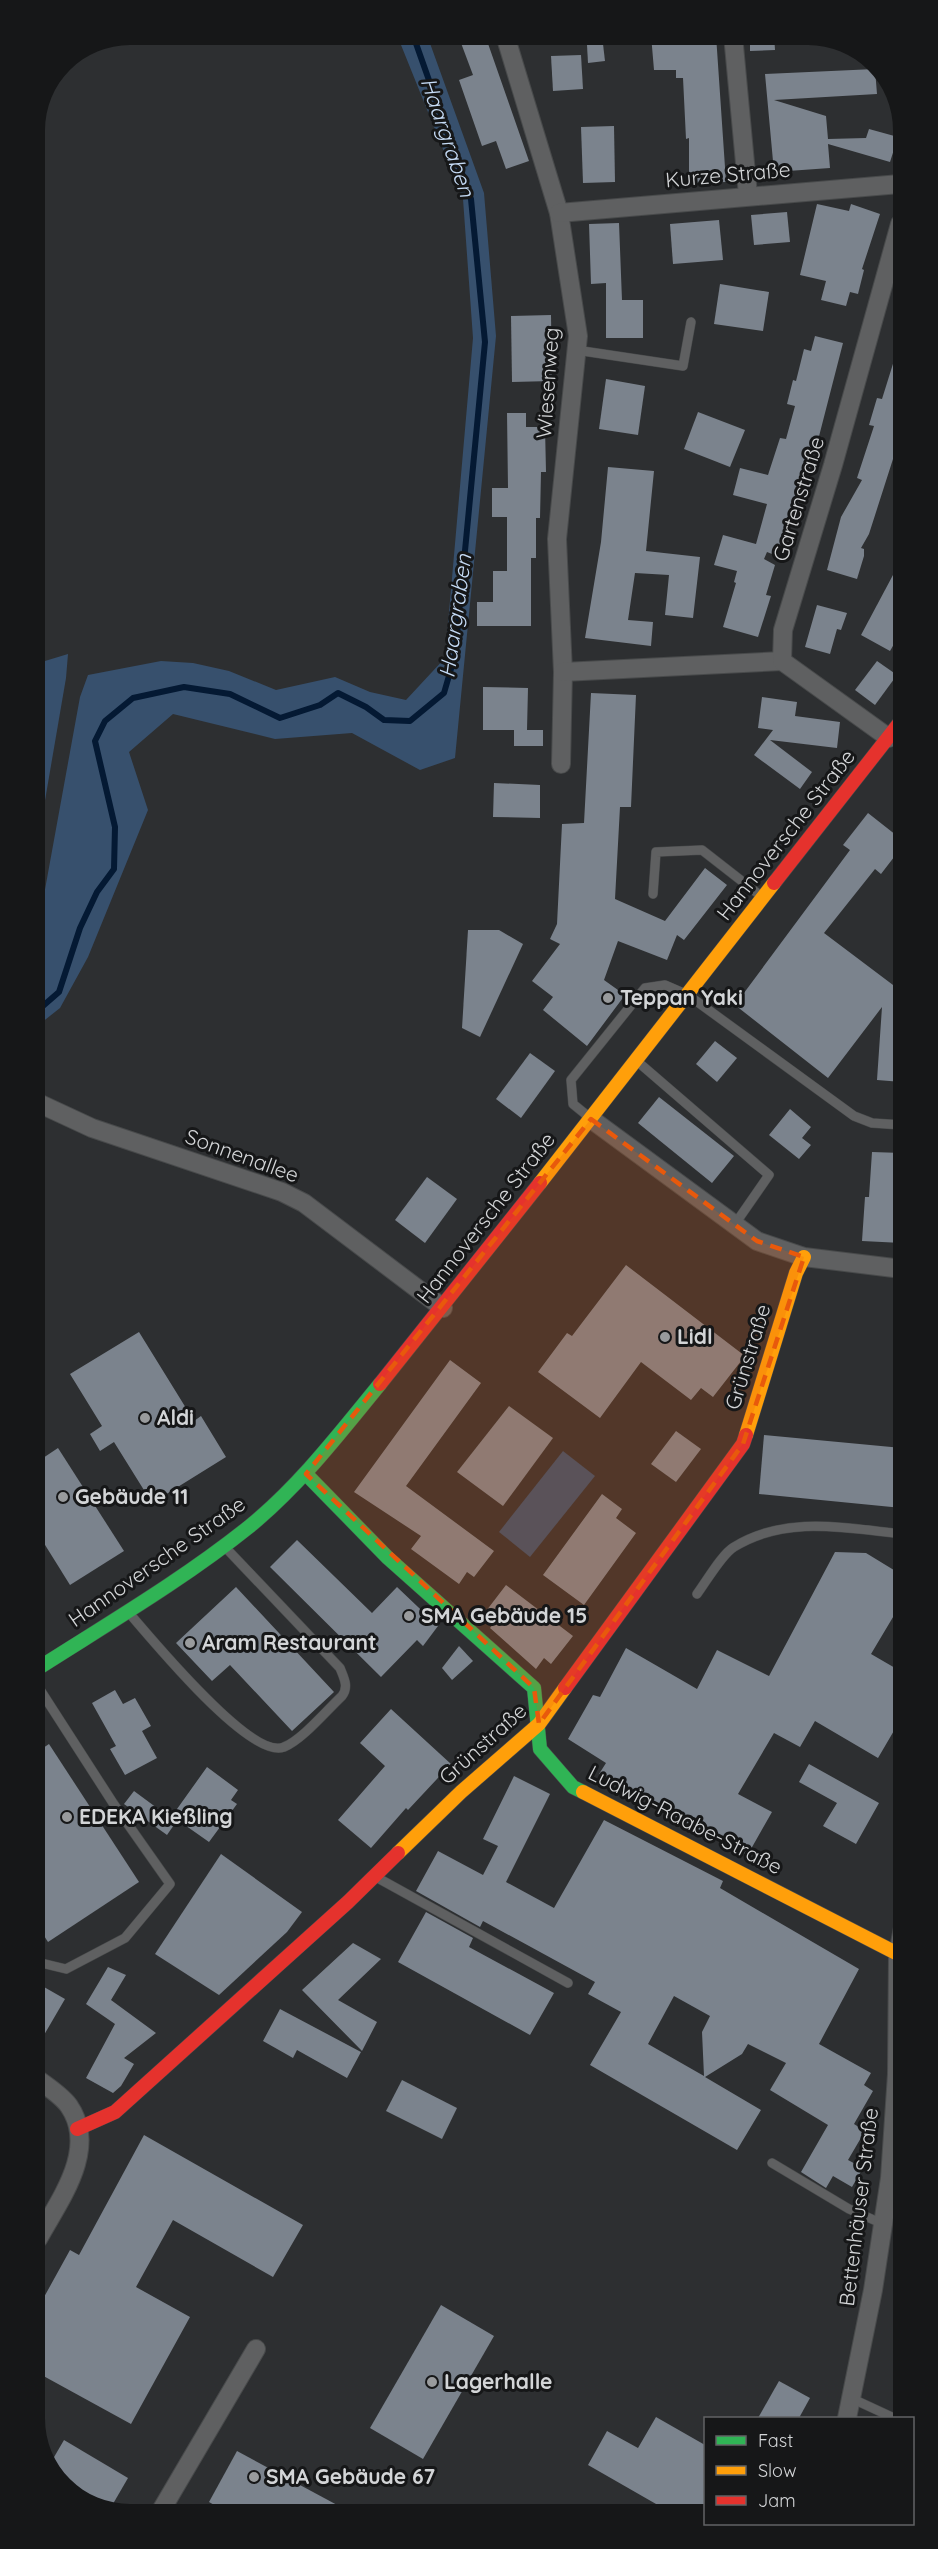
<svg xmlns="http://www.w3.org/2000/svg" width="938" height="2549" font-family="Quicksand,sans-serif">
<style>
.green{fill:#37506d}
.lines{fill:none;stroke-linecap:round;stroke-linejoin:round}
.stream{stroke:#041933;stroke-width:6}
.building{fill:#7b838d;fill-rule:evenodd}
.lane-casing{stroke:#484a4b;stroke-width:10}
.street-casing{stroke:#484a4b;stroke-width:20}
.fast-casing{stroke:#484a4b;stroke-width:15}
.slow-casing{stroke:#484a4b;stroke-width:15}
.jam-casing{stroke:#484a4b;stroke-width:15}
.lane{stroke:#5f6061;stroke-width:9}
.street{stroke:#5f6061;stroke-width:18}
.fast{stroke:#30b455;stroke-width:14}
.slow{stroke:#ff9f0a;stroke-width:14}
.jam{stroke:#e5322d;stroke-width:14}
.marked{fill:#e8590c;fill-opacity:0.2;stroke:#e8590c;stroke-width:4.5;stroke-dasharray:12 8;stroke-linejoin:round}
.poi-dot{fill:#999b9d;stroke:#161718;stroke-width:2}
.labels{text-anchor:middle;stroke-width:6;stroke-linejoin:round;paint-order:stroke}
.street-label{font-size:21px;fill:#d3d5d7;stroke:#161718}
.poi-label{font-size:21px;font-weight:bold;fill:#d3d5d7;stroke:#161718;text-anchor:start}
.water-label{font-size:22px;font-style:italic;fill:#c6dcf7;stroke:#161718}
</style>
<rect width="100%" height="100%" fill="#2d2f31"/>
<g class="green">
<path d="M 397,35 L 427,35 L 484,193 L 496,336 L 455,758 L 420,770 L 352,733 L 275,739 L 173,714 L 129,752 L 148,810 L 88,957 L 60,1008 L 36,1027 L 36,939 L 80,697 L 88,675 L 161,661 L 193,663 L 229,671 L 276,690 L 335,677 L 370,692 L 406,700 L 445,658 L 473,338 L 463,199 Z"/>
<path d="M 68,654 L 66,678 L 36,853 L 35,664 Z"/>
<path d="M 563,1451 L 595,1476 L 530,1557 L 499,1532 Z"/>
</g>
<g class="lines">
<path class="stream" d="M 36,1012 L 59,992 L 80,928 L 97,892 L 114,869 L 115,827 L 95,741 L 105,721 L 133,698 L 184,687 L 230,694 L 280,718 L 320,705 L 338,693 L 366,707 L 384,720 L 410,721 L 444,693 L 455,655 L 485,342 L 471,199 L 413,35"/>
</g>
<g class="building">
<path d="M 458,35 L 485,35 L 529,161 L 506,169 L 496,141 L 482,146 L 459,80 L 473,75 Z"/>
<path d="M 651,35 L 716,35 L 726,182 L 689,183 L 689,138 L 686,139 L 683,78 L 676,78 L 676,70 L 654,70 Z"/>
<path d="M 750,35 L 774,35 L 775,50 L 750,51 Z"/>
<path d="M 603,44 L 605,61 L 588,63 L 587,45 Z"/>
<path d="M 581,55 L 583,89 L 553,91 L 551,56 Z"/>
<path d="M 875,69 L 877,94 L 774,100 L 826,116 L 828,139 L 866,138 L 869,129 L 898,137 L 890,162 L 828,144 L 830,168 L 774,172 L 765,74 Z"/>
<path d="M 614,126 L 615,182 L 583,183 L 581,127 Z"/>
<path d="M 817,204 L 849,211 L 851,204 L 880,214 L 862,269 L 864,270 L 858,294 L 850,292 L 846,306 L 821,300 L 826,281 L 800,275 Z"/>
<path d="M 787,212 L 790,242 L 754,245 L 751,215 Z"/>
<path d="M 719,220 L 723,260 L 673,264 L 670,224 Z"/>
<path d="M 619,223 L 622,300 L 643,300 L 643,338 L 606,338 L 606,283 L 591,284 L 589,224 Z"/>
<path d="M 720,284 L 769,292 L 763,331 L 714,324 Z"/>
<path d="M 551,315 L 552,381 L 512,382 L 511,316 Z"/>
<path d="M 815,336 L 843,343 L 816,448 L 786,541 L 782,540 L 777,556 L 767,552 L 764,559 L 775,565 L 766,595 L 771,596 L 758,637 L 723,627 L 736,583 L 734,582 L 737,571 L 714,565 L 723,535 L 756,544 L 767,504 L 733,495 L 740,468 L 768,475 L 780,438 L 786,439 L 795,406 L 787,404 L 793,380 L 796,381 L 804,349 L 811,351 Z"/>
<path d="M 897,351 L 901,351 L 901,434 L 869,534 L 861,548 L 864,549 L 864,556 L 857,579 L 827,570 L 841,517 L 862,480 L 857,478 L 874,426 L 869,425 L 877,398 L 882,399 Z"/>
<path d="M 606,379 L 645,386 L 638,435 L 599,429 Z"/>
<path d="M 698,412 L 745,430 L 730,467 L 684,449 Z"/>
<path d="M 507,413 L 526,413 L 526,427 L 545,427 L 546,472 L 541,472 L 540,518 L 536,518 L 536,558 L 531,558 L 531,626 L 477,626 L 477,602 L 493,602 L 493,571 L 507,571 L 507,517 L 492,517 L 492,488 L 508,488 Z"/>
<path d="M 608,467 L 654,471 L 646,551 L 700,557 L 693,618 L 665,615 L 669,575 L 635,573 L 628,620 L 653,622 L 651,646 L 585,638 L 601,542 Z"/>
<path d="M 901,560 L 901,632 L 890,651 L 861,635 Z"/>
<path d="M 817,605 L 847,613 L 841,630 L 837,629 L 830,654 L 805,647 Z"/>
<path d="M 877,661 L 897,675 L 875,705 L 855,690 Z"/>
<path d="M 483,687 L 528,688 L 527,730 L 543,730 L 543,746 L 514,746 L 514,730 L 483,730 Z"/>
<path d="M 591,693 L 636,695 L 631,807 L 620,807 L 615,899 L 665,921 L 705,868 L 727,885 L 684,940 L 677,935 L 667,960 L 618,941 L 604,980 L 625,995 L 587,1046 L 543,1010 L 553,997 L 532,981 L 560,944 L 550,939 L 557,924 L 562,824 L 584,823 Z"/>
<path d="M 762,697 L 797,702 L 795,716 L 840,722 L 837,748 L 770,740 L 812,772 L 800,789 L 754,755 L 773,730 L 758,728 Z"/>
<path d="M 494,783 L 540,785 L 540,818 L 493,817 Z"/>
<path d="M 868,813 L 901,839 L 901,848 L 881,874 L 875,869 L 824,933 L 901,991 L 902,1082 L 877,1080 L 882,1007 L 828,1078 L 735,1005 L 850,850 L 843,845 Z"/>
<path d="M 468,930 L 499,930 L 523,944 L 480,1037 L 462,1028 Z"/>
<path d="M 715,1041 L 737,1058 L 717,1082 L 696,1064 Z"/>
<path d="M 530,1053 L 555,1071 L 521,1118 L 496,1099 Z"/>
<path d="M 659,1097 L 734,1156 L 712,1183 L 638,1123 Z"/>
<path d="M 790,1109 L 811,1127 L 802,1138 L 811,1145 L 799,1159 L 769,1135 Z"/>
<path d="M 872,1152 L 902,1153 L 902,1243 L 862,1241 L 865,1197 L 869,1197 Z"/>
<path d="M 427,1177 L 457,1199 L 425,1243 L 395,1220 Z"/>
<path d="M 626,1265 L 745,1356 L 713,1397 L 701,1388 L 691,1400 L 641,1362 L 600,1418 L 538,1372 L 567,1333 L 572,1336 Z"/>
<path d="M 139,1332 L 194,1421 L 201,1416 L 226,1457 L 152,1503 L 114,1442 L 100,1451 L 90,1434 L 102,1426 L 70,1374 Z"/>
<path d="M 450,1360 L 481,1383 L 406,1486 L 494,1551 L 474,1577 L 467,1572 L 459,1584 L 411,1549 L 421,1536 L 354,1492 Z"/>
<path d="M 509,1406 L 553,1438 L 503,1506 L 457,1472 Z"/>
<path d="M 676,1431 L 701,1449 L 676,1482 L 651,1464 Z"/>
<path d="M 764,1435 L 902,1448 L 902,1508 L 759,1494 Z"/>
<path d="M 58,1448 L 124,1551 L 70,1585 L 37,1532 L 37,1462 Z"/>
<path d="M 602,1494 L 622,1509 L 616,1518 L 636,1533 L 584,1605 L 543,1575 Z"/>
<path d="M 297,1540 L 372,1613 L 397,1587 L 438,1626 L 423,1646 L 417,1640 L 381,1677 L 270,1567 Z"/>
<path d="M 835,1552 L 866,1553 L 902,1575 L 902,1602 L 871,1654 L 902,1672 L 902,1696 L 895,1707 L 902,1712 L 902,1717 L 878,1758 L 815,1721 L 800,1747 L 774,1733 L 738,1794 L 772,1812 L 747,1856 L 599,1774 L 606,1763 L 568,1739 L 593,1695 L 600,1697 L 626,1648 L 697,1689 L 717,1650 L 769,1676 Z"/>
<path d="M 506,1585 L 573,1636 L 551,1664 L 544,1658 L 536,1669 L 490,1628 L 494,1623 L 483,1615 Z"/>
<path d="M 236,1587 L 334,1692 L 292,1731 L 230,1665 L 212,1681 L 176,1643 Z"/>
<path d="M 459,1646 L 473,1661 L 452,1680 L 442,1668 Z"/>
<path d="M 115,1690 L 123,1704 L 135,1698 L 151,1726 L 142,1731 L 157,1758 L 125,1775 L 110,1749 L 116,1746 L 92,1703 Z"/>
<path d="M 391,1709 L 451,1764 L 408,1810 L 406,1808 L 371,1848 L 338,1820 L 385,1766 L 360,1743 Z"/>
<path d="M 49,1744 L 139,1882 L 48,1942 L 37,1925 L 37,1752 Z"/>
<path d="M 809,1764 L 879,1803 L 856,1844 L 823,1826 L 837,1803 L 799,1782 Z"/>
<path d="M 207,1767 L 238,1790 L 231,1800 L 237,1804 L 209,1842 L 172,1816 Z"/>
<path d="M 514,1776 L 550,1794 L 506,1882 L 554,1908 L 604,1820 L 723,1881 L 720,1888 L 859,1969 L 819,2044 L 871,2073 L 864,2085 L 873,2091 L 854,2124 L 865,2131 L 848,2160 L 863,2168 L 852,2187 L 833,2176 L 826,2188 L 801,2172 L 828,2125 L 770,2090 L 786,2063 L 748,2044 L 742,2054 L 705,2077 L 761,2110 L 737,2150 L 590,2065 L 621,2012 L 588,1994 L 595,1982 L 483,1921 L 480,1927 L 416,1891 L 438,1851 L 483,1875 L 498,1846 L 483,1839 ZM 674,1996 L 710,2016 L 702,2032 L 704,2076 L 648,2044 Z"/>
<path d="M 134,1791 L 176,1822 L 167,1835 L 124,1804 Z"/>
<path d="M 221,1854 L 302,1912 L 287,1932 L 219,1995 L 155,1954 Z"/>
<path d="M 426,1912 L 473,1938 L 469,1947 L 554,1993 L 530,2035 L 398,1962 Z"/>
<path d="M 353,1943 L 381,1959 L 338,2000 L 377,2022 L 362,2051 L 302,1990 Z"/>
<path d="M 108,1967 L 126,1975 L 111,2000 L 156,2033 L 124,2058 L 134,2064 L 121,2086 L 113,2093 L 86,2078 L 115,2024 L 86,2004 Z"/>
<path d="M 37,1983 L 65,1999 L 37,2047 Z"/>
<path d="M 280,2009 L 361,2052 L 347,2078 L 297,2050 L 293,2058 L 263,2041 Z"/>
<path d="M 402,2080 L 457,2108 L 442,2139 L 386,2111 Z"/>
<path d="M 144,2135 L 303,2225 L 273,2277 L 173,2220 L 136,2287 L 190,2317 L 131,2424 L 38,2373 L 38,2308 L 70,2250 L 79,2255 Z"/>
<path d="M 441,2305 L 494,2336 L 423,2459 L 370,2428 Z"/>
<path d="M 779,2381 L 810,2398 L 799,2418 L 758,2418 Z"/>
<path d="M 656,2417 L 705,2445 L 705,2512 L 670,2512 L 588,2465 L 607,2431 L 638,2448 Z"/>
<path d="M 64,2440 L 128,2478 L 110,2509 L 67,2491 L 50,2464 Z"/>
<path d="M 237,2451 L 352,2513 L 230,2514 L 209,2502 Z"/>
</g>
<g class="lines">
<g class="lane-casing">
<g id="lane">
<path d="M 576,350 L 683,366 L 691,322"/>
<path d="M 653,894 L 656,852 L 702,850 L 761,896"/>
<path d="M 638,1062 L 769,1175 L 735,1224"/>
<path d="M 589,1117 L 573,1104 L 571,1080 L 645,988 L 665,985 L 688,995 L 854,1116 L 872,1123 L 902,1125"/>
<path d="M 697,1594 C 706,1582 722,1554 734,1547 C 786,1515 845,1528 902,1534"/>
<path d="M 129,1613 C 151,1638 251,1761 284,1747 C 302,1740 327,1710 342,1696 C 349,1687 344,1678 340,1668 L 224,1546"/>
<path d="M 37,1685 L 113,1803 L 170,1884 L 125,1938 L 66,1969 L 37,1962"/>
<path d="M 376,1877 L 568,1983"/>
<path d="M 772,2163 L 849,2209 L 883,2224"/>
<path d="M 853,2399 L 894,2418"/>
</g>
</g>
<g class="street-casing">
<g id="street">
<path d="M 505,35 L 559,213 L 578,336 L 557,539 L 563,672 L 561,764"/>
<path d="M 733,35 L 748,195"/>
<path d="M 559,213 L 900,184"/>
<path d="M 563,672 L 782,661"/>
<path d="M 889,738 L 782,661 L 783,630 L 833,465 L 900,224"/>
<path d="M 36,1102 L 92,1128 L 282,1192 L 304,1203 L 443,1308"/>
<path d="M 591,1119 L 757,1241 L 804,1257 L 902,1269"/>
<path d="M 37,2079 C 47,2086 62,2096 69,2106 C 99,2150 58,2202 38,2239"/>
<path d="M 847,2418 L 873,2290 L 890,2178 L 897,2074 L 898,1954 L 903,1928"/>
<path d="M 159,2514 L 256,2349"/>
</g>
</g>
<g class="fast-casing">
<g id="fast">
<path d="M 306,1474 L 388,1558 L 534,1688 L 540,1749 L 573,1787 L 583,1792"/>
<path d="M 37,1669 C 109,1623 184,1579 250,1526 C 300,1485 339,1434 380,1384"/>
</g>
</g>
<g class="slow-casing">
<g id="slow">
<path d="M 540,1183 L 774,883"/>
<path d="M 746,1435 L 796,1273 L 804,1257"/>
<path d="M 583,1792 L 898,1954"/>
<path d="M 398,1853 L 461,1792 L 539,1724 L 565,1688"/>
</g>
</g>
<g class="jam-casing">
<g id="jam">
<path d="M 774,883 L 901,721"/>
<path d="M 380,1384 L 540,1183"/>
<path d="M 565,1688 L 743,1444 L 746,1435"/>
<path d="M 77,2129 L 115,2112 L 348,1902 L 398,1853"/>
</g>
</g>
<use href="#lane" class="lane"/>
<use href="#street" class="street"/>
<use href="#fast" class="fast"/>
<use href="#slow" class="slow"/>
<use href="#jam" class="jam"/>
</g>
<path class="marked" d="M 591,1119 L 757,1241 L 804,1257 L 743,1444 L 539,1724 L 534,1688 L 306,1474 Z"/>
<g class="poi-dot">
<circle cx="608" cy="998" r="6"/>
<circle cx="665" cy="1337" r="6"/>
<circle cx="145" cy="1418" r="6"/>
<circle cx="63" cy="1497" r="6"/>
<circle cx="409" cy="1616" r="6"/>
<circle cx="190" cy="1643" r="6"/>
<circle cx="67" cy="1817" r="6"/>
<circle cx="432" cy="2382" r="6"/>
<circle cx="254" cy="2477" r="6"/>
</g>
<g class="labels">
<g class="street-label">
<text transform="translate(728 175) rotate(-5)" y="7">Kurze Straße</text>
<text transform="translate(548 383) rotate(-86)" y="7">Wiesenweg</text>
<text transform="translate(799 499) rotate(-73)" y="7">Gartenstraße</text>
<text transform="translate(786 835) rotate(-52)" y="7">Hannoversche Straße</text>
<text transform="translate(242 1156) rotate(20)" y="7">Sonnenallee</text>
<text transform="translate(486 1218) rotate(-52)" y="7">Hannoversche Straße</text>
<text transform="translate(748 1357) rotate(-73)" y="7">Grünstraße</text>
<text transform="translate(157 1562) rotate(-35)" y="7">Hannoversche Straße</text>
<text transform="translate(483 1744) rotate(-42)" y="7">Grünstraße</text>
<text transform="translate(685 1820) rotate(27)" y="7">Ludwig-Raabe-Straße</text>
<text transform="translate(859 2207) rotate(-83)" y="7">Bettenhäuser Straße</text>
</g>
<g class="poi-label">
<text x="620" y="1005">Teppan Yaki</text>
<text x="677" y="1344">Lidl</text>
<text x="157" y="1425">Aldi</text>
<text x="75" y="1504">Gebäude 11</text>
<text x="421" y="1623">SMA Gebäude 15</text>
<text x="202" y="1650">Aram Restaurant</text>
<text x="79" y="1824">EDEKA Kießling</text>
<text x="444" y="2389">Lagerhalle</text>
<text x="266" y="2484">SMA Gebäude 67</text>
</g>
<g class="water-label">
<text transform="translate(448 137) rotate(71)" y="8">Haargraben</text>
<text transform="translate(455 616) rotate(-82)" y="8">Haargraben</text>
</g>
</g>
<path d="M0 0H938V2549H0ZM130 45H808A85 85 0 0 1 893 130V2419A85 85 0 0 1 808 2504H130A85 85 0 0 1 45 2419V130A85 85 0 0 1 130 45Z" fill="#161718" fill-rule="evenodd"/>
<rect x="704" y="2417" width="210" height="108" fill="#161718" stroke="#626364" stroke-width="1.5"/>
<rect x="716" y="2436" width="30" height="9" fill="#30b455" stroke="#626364" stroke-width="1.5"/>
<text x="758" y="2447" font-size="18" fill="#d3d5d7">Fast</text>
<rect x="716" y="2466" width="30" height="9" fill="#ff9f0a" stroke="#626364" stroke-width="1.5"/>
<text x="758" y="2477" font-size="18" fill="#d3d5d7">Slow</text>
<rect x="716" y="2496" width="30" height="9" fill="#e5322d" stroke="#626364" stroke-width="1.5"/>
<text x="758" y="2507" font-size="18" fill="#d3d5d7">Jam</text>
</svg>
